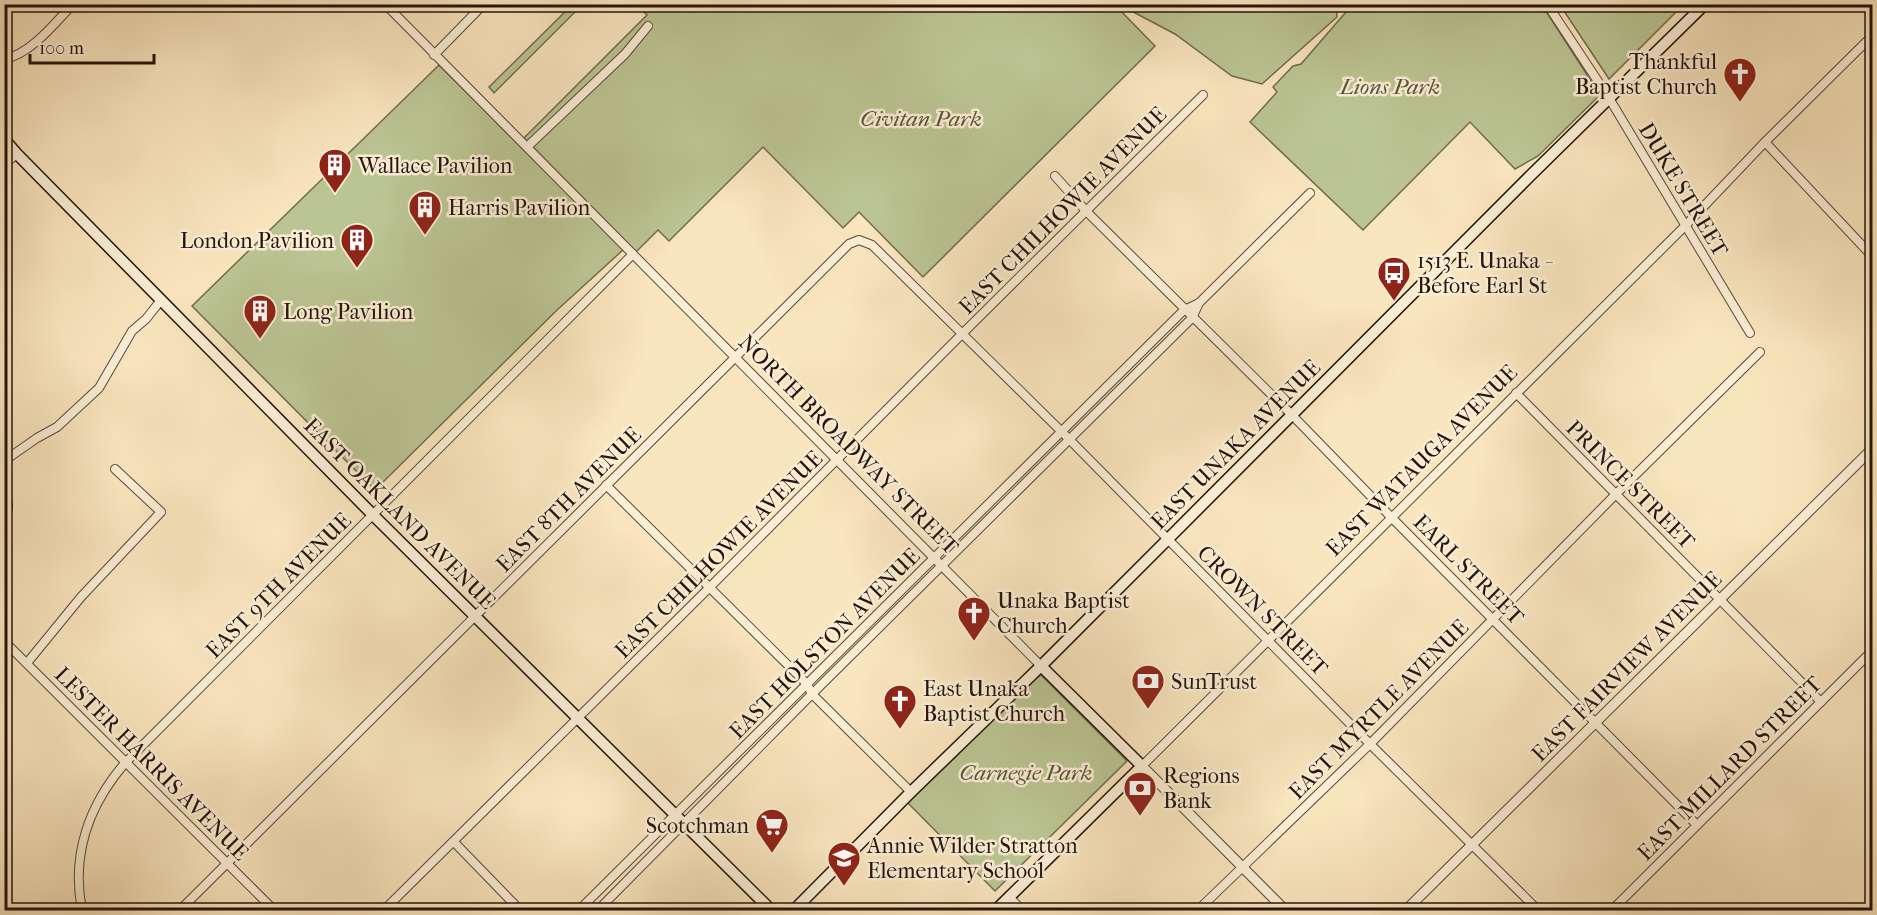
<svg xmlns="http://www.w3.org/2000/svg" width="1877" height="915" font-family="'IM FELL French Canon',serif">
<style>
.green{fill:#bbc593;stroke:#706c50;stroke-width:1.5}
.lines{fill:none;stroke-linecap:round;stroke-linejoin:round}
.stream{stroke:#6e7b6c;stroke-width:2}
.minor-casing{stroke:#594839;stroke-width:10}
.tertiary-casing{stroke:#594839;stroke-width:11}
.secondary-casing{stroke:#24140d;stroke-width:13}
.minor{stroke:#fbeed5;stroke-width:8}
.tertiary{stroke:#fbeed5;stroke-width:9}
.secondary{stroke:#fbeed5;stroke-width:10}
.labels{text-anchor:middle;stroke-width:5;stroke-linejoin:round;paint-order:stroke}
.poi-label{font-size:22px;fill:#24140d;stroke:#fbeed5;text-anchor:start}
.park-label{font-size:22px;font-style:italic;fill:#59523c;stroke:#fbeed5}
.street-label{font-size:22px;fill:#24140d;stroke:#fbeed5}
</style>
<rect width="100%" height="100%" fill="#f9e5be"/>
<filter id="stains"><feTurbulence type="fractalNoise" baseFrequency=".00333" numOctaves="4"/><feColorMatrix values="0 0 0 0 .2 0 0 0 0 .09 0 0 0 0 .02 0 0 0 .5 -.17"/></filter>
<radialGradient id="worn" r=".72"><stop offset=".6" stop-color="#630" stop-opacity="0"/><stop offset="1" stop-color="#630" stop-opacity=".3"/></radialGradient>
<g class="green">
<path d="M 572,5 L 577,5 L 573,9 L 575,12 L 494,93 L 489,87 Z"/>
<path d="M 637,5 L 1115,5 L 1155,46 L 923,277 L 859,212 L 843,228 L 763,147 L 669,241 L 658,230 L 636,252 L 524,138 L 647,15 Z"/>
<path d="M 1120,5 L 1336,5 L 1337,17 L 1262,84 L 1232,76 L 1175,34 Z"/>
<path d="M 1345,5 L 1542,5 L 1600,95 L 1538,156 L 1515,169 L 1470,122 L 1363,230 L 1250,122 L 1277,92 L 1273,87 L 1293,66 L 1301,64 L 1346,12 Z"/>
<path d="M 1560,5 L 1683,5 L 1609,79 Z"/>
<path d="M 439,65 L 624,249 L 556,311 L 375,490 L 192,306 Z"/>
<path d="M 1038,672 L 1127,761 L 995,891 L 906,801 Z"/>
</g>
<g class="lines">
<path class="stream" d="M 1681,4 L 1696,8"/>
<g class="minor-casing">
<g id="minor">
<path d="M 385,4 L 1041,666"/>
<path d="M 1547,4 L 1609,98 L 1750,333"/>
<path d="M 1863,4 L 1872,13"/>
<path d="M 434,55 L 484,4"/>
<path d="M 4,59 C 30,55 56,22 73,4"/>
<path d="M 1765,142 L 1872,256"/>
<path d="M 527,147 L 625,54 L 648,26"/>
<path d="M 4,164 L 17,154"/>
<path d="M 1055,176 L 1087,212 L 1291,414 L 1391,517 L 1697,825"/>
<path d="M 1516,393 L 1821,702"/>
<path d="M 4,461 L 37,438 L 57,427 L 99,388 L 132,331 L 146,319 L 161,300"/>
<path d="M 606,485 L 807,684 L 812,694 L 911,792"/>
<path d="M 4,495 C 10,504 9,509 4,518"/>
<path d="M 4,641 L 274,910"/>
<path d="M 27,663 L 81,597 L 161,512 L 115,469"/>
<path d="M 1142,766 L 1685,226 L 1765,142 L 1872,36"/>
<path d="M 454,842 L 520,910"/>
<path d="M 1009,897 L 1022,910"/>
<path d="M 82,910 C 71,855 89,805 125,763 L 633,254"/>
<path d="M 180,910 L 849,244 L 859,240 L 872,245 L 1062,432 L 1370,744 L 1538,910"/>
<path d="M 384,910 L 709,588 L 962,334 L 1203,95"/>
<path d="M 579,910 L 1184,310 L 1199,303 L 1310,193"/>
<path d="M 598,910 L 812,694 L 1192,318 L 1199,303"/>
<path d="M 1198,910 L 1370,744 L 1615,495 L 1760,352"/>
<path d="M 1612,910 L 1872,651"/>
</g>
</g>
<g class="tertiary-casing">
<g id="tertiary">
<path d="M 1142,766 L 1285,910"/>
<path d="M 1406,910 L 1872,449"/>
</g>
</g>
<g class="secondary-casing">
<g id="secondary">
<path d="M 4,139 L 17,154 L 373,515 L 771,910"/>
<path d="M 794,910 L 911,792 L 1041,666 L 1168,539 L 1531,175 L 1705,4"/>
<path d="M 996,910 L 1142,766 L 1041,666"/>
</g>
</g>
<use href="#minor" class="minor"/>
<use href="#tertiary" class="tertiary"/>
<use href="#secondary" class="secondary"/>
</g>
<defs>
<g id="church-pin" transform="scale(1.725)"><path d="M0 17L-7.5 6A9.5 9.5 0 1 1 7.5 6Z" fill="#8f2418" stroke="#fbeed5"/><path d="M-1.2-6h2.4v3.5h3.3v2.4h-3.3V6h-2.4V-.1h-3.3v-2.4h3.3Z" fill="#fff"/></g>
<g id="building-pin" transform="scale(1.725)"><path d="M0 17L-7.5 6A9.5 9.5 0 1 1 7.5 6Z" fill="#8f2418" stroke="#fbeed5"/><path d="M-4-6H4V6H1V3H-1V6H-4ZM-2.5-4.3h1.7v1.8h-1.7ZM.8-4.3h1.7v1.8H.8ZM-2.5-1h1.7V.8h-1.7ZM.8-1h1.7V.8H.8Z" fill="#fff"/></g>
<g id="bus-pin" transform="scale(1.725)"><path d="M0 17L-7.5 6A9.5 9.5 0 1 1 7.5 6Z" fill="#8f2418" stroke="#fbeed5"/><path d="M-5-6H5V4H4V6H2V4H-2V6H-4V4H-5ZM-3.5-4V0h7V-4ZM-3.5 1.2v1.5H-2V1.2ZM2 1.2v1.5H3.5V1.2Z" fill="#fff"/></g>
<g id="bank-pin" transform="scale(1.725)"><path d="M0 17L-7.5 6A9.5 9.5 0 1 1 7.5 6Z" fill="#8f2418" stroke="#fbeed5"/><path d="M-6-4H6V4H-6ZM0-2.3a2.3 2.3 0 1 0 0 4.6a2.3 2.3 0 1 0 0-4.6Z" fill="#fff"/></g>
<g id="supermarket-pin" transform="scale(1.725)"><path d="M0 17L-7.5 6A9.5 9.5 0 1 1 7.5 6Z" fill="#8f2418" stroke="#fbeed5"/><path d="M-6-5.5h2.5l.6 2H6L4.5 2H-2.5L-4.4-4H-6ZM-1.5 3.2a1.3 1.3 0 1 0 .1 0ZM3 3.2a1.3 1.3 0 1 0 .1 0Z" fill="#fff"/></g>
<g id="school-pin" transform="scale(1.725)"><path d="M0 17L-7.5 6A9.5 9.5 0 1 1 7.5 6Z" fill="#8f2418" stroke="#fbeed5"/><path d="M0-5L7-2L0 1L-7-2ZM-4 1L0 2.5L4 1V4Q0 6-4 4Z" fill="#fff"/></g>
</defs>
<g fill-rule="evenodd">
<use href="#church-pin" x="1740" y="74"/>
<use href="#building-pin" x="335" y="165"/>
<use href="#building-pin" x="425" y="207"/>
<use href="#building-pin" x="357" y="240"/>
<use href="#bus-pin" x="1394" y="273"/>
<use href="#building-pin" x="260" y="311"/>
<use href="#church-pin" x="974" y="613"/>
<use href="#bank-pin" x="1148" y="681"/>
<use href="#church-pin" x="900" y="701"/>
<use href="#bank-pin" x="1140" y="788"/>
<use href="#supermarket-pin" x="772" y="825"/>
<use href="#school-pin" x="844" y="858"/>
</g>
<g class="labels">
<g class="poi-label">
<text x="1717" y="69" text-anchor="end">Thankful<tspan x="1717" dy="25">Baptist Church</tspan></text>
<text x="358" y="173">Wallace Pavilion</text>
<text x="448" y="215">Harris Pavilion</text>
<text x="334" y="248" text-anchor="end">London Pavilion</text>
<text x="1417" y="268">1513 E. Unaka -<tspan x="1417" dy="25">Before Earl St</tspan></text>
<text x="283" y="319">Long Pavilion</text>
<text x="997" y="608">Unaka Baptist<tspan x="997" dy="25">Church</tspan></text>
<text x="1171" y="689">SunTrust</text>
<text x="923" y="696">East Unaka<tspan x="923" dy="25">Baptist Church</tspan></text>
<text x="1163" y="783">Regions<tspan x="1163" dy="25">Bank</tspan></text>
<text x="749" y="833" text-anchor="end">Scotchman</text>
<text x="867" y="853">Annie Wilder Stratton<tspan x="867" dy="25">Elementary School</tspan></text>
</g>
<g class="park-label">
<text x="1390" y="94">Lions Park</text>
<text x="921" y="126">Civitan Park</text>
<text x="1026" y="780">Carnegie Park</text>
</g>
<g class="street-label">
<text transform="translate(1684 189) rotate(59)" y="8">DUKE STREET</text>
<text transform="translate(1062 210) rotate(-45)" y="8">EAST CHILHOWIE AVENUE</text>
<text transform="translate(849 444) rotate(45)" y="8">NORTH BROADWAY STREET</text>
<text transform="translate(1235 444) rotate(-45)" y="8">EAST UNAKA AVENUE</text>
<text transform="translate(1421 460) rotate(-45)" y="8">EAST WATAUGA AVENUE</text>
<text transform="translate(1631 484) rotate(45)" y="8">PRINCE STREET</text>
<text transform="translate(568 499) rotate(-45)" y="8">EAST 8TH AVENUE</text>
<text transform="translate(400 513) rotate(45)" y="8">EAST OAKLAND AVENUE</text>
<text transform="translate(718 554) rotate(-45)" y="8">EAST CHILHOWIE AVENUE</text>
<text transform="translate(1469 569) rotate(45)" y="8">EARL STREET</text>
<text transform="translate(278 585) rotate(-45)" y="8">EAST 9TH AVENUE</text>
<text transform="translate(1263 610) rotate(45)" y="8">CROWN STREET</text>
<text transform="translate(824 643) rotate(-45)" y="8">EAST HOLSTON AVENUE</text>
<text transform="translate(1626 666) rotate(-45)" y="8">EAST FAIRVIEW AVENUE</text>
<text transform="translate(1378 709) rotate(-45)" y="8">EAST MYRTLE AVENUE</text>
<text transform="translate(152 763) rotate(45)" y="8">LESTER HARRIS AVENUE</text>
<text transform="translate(1729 768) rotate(-45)" y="8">EAST MILLARD STREET</text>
</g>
</g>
<rect width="1877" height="915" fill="none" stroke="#f9e5be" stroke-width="24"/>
<rect x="6" y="6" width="1865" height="903" fill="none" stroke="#24140d" stroke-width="3"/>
<rect x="12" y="12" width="1853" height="891" fill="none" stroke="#24140d" stroke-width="1.5"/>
<path d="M30 54v9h124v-9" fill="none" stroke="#24140d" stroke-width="3"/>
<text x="39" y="54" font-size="18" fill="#24140d" stroke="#fbeed5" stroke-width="4.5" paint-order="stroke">100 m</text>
<rect width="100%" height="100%" filter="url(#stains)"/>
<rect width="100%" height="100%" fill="url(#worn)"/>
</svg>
